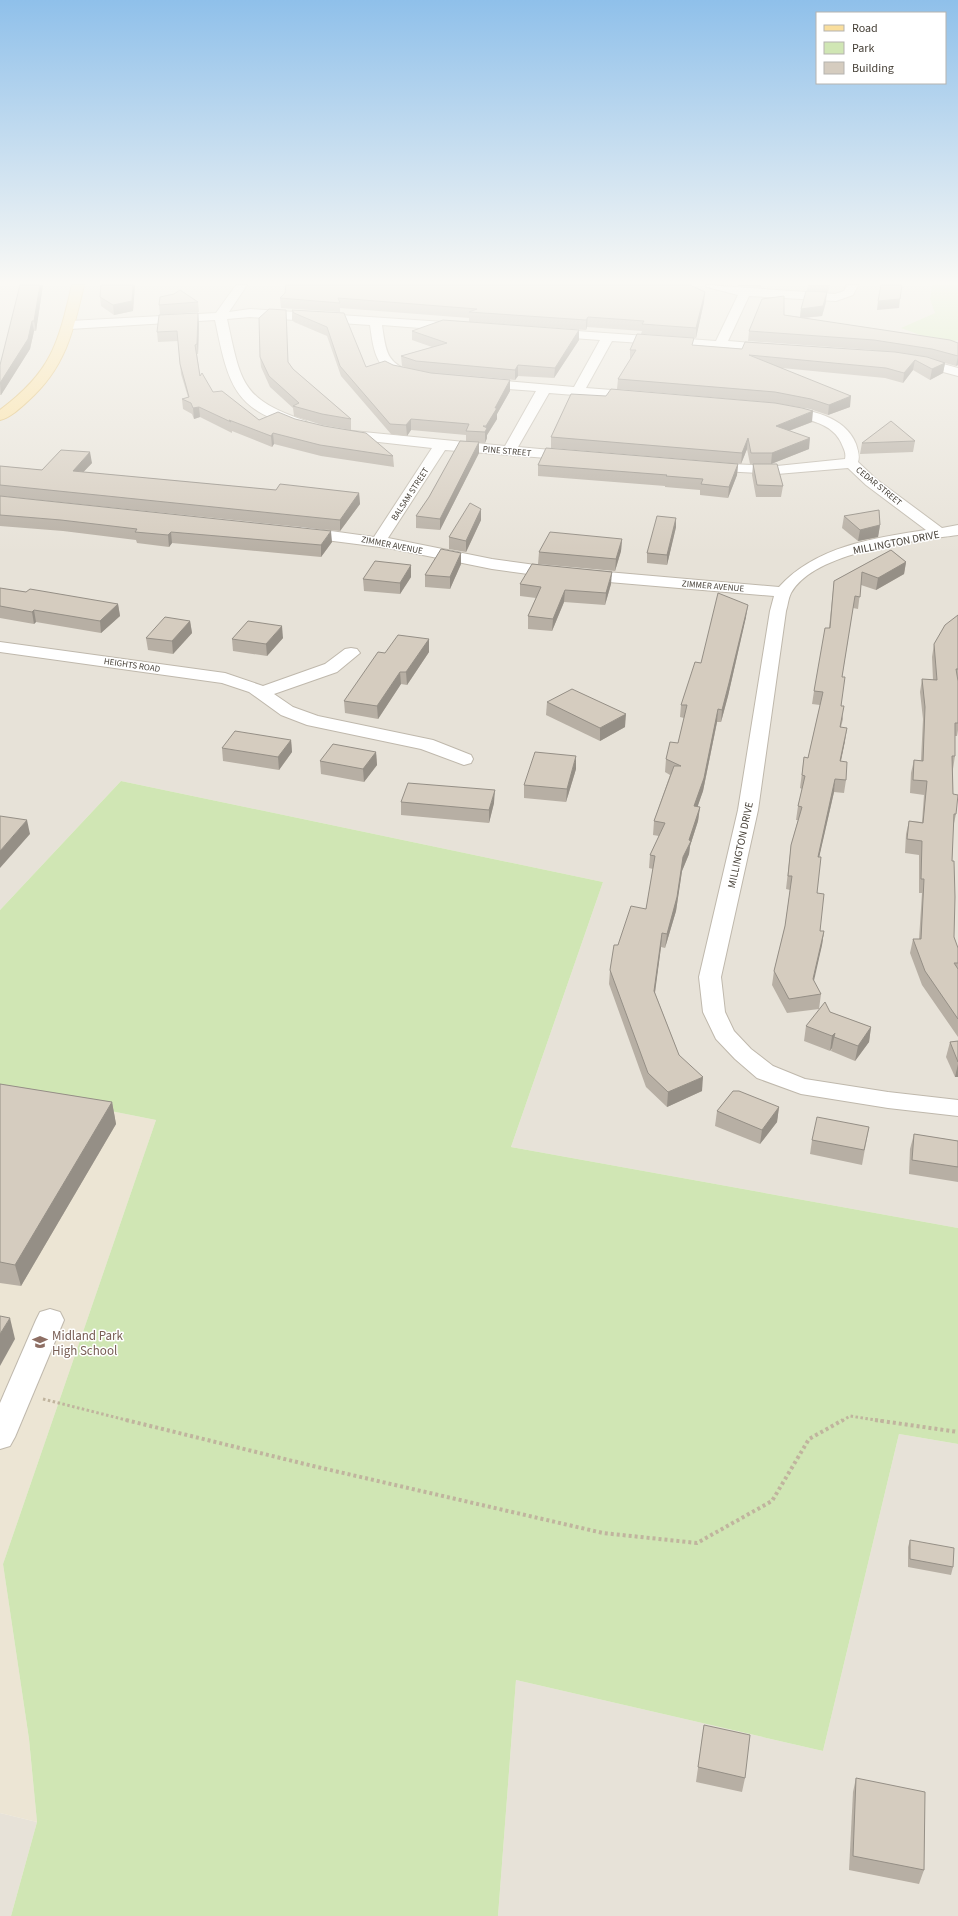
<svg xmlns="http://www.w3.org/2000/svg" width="958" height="1916" font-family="'Source Sans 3',sans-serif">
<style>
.residential{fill:#e7e2d8}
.education{fill:#ece5d4}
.green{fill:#d0e6b4}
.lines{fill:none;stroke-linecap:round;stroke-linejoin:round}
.minor-casing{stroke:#bfb8ac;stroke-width:2}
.major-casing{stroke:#debb6d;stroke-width:2}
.path-far1{stroke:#c0b49e;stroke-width:3;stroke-dasharray:2.5 2.5;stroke-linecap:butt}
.path{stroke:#c0b49e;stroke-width:4;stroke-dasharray:3 3;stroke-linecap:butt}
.minor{fill:#fff;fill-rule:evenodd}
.major{fill:#f9de9d;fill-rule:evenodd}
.wall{fill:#b7afa4}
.shaded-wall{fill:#958f86}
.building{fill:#d5ccbf;stroke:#958f86}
.labels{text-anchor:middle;stroke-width:3;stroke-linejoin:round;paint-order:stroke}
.far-street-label{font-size:9px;fill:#474138;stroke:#fff}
.street-label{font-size:11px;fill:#474138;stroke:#fff}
.near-education-label{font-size:13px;fill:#785e54;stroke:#fff;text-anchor:start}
</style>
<rect width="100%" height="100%" fill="#f4f1e9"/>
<g class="residential">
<path d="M 0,285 L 958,285 L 958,1228 L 511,1147 L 603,882 L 121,781 L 0,910 Z"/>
<path d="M 899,1434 L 958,1444 L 958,1916 L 498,1916 L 516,1680 L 823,1751 Z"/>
<path d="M 0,1813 L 37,1822 L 11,1916 L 0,1916 Z"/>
</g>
<path class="education" d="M 0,1089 L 156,1120 L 3,1564 L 29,1739 L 37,1822 L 0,1813 Z"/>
<g class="green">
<path d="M 932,285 L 958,285 L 958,340 L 942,343 L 901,328 L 935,313 L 930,299 Z"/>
<path d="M 121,781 L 603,882 L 511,1147 L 958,1228 L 958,1444 L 899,1434 L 823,1751 L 516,1680 L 498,1916 L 11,1916 L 37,1822 L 29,1739 L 3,1564 L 156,1120 L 0,1089 L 0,910 Z"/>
</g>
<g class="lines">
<g class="minor-casing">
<g id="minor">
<path d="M 236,285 L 247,285 L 229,312 L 250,309 L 459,323 L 465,327 L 459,331 L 382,325 C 386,352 386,363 414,373 L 415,376 L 409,380 C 376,372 374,354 370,325 L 250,317 L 227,319 C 241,382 240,399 306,421 L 308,424 L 306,427 L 301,428 C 232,411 228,382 215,320 L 70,329 L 64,325 L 70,321 L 216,313 Z"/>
<path d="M 706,285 L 835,294 L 844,291 L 847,285 L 858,285 L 853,295 L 836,301 L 749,296 L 728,341 L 777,345 L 779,348 L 777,351 L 773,352 L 612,341 L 586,388 L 638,392 L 645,396 L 643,399 L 638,400 L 549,393 L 518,447 L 573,452 L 578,453 L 580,456 L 578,459 L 573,460 L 445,450 L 388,538 L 492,559 L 550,567 L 779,587 C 816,546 874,538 926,530 L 866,485 L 848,468 L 777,474 L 702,470 L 700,467 L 702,464 L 707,463 L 777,466 L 845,459 C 846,455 845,451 843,447 C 834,420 802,419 778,413 L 776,410 L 778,407 L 783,406 C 810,410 845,416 856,444 C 858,451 860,456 858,462 L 876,479 L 942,528 L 958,525 L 958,535 C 914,541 815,551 791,593 C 788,599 788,605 786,611 L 758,810 L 721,977 L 725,1012 L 734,1031 L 751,1049 L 773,1066 L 805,1079 L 888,1092 L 958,1100 L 958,1116 L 888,1108 L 801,1094 L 757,1078 L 735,1059 L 716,1039 L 703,1012 L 699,977 L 738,810 L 770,611 L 774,596 L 550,577 L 492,569 L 388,548 L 302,537 L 297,535 L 294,532 L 297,529 L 302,527 L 374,537 L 432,448 L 343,438 L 338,437 L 336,434 L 338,431 L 343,430 L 505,446 L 536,391 L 481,387 L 476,386 L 475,383 L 476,380 L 481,379 L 574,387 L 600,340 L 545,336 L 543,333 L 545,330 L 549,329 L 716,341 L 738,295 L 707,287 Z"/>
<path d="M 914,356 L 958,368 L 958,376 L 910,363 L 908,360 L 910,357 Z"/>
<path d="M 0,642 L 225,673 L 263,686 L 325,664 L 345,649 L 351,648 L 357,649 L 360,653 L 337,672 L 274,694 L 293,707 L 318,716 L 433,740 L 471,755 L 473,759 L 471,763 L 464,765 L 421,749 L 307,725 L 281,715 L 249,692 L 222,683 L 0,652 Z"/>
<path d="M 50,1309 L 60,1312 L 64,1320 L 15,1437 L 10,1446 L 0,1449 L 0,1403 L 36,1320 L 40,1312 Z"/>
</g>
</g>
<g class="major-casing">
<path id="major" d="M 72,285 L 84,285 C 73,333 65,368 28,401 C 20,408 10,418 0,420 L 0,410 C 51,372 58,345 72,285 Z"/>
</g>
<g class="path-far1">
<path d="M 43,1399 L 130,1421"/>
<path d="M 842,1421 L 850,1416 L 882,1421"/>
</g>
<g class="path">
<path d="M 126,1420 L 313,1466 L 603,1533 L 697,1543 L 772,1501 L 809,1439 L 843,1420"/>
<path d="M 875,1420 L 958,1432"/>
</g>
<use href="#minor" class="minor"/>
<use href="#major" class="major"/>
</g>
<g class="wall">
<path d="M 43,285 L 36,331 L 34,331 L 30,349 L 1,395 L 0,395 L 0,365 Z"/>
<path d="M 101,285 L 135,285 L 133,311 L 114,315 L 101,306 L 100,297 Z"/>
<path d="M 761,285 L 761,287 L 738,286 L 738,285 Z"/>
<path d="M 808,285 L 830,285 L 828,292 L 807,291 Z"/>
<path d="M 285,293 L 704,302 L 696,338 L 641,334 L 642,331 L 587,327 L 586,330 L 469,322 L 469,318 L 340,308 L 340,312 L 281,308 L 280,298 Z"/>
<path d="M 198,302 L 199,312 L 160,315 L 159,305 Z"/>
<path d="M 826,302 L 822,316 L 805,318 L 958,343 L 958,365 L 956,366 L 945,363 L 943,373 L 930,380 L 913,370 L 903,383 L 885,378 L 782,368 L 850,407 L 828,415 L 810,409 L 774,403 L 617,389 L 618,379 L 630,360 L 630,350 L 693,345 L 742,349 L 883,352 L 873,350 L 748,341 L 749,331 L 784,315 L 800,317 L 801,309 Z"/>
<path d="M 292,310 L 344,313 L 366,367 L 393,365 L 407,368 L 402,366 L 401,356 L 432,347 L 412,340 L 412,331 L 579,330 L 579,340 L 554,378 L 518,376 L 515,380 L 427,372 L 510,380 L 510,391 L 497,414 L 497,419 L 487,435 L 487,438 L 485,443 L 479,443 L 479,453 L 440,530 L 416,528 L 416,516 L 429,497 L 466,441 L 466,435 L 411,430 L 407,436 L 391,434 L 341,376 L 327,336 L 294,322 L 292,320 Z"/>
<path d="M 199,323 L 198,354 L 197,354 L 200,376 L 213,392 L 259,420 L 393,456 L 394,467 L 321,456 L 274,444 L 272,447 L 232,431 L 232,433 L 200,417 L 194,419 L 192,414 L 183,409 L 182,399 L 188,397 L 181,374 L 178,341 L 158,342 L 157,332 Z"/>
<path d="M 260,357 L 289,363 L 293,369 L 351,419 L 351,430 L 322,425 L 294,416 L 293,408 L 270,387 L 261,367 Z"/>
<path d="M 812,422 L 789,431 L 809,449 L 771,464 L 783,486 L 781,497 L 756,497 L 752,475 L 753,464 L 750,464 L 747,449 L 741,464 L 551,448 L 551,437 Z"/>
<path d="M 915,441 L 913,452 L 860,454 L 862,443 Z"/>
<path d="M 92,463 L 83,472 L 276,490 L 359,493 L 360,504 L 340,531 L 0,496 L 332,542 L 321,557 L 172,543 L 169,547 L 137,543 L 136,540 L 63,531 L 0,526 L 0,466 L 42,470 Z"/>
<path d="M 738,464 L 737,475 L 728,498 L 700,495 L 700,490 L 665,487 L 665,486 L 538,476 L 538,465 Z"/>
<path d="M 481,509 L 481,520 L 466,552 L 449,549 L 449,537 Z"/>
<path d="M 844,516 L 880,525 L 878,537 L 858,541 L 842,528 Z"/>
<path d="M 676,518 L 676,527 L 667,565 L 647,563 L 647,553 Z"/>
<path d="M 622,539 L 621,551 L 615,571 L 538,564 L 539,552 Z"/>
<path d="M 891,550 L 906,562 L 904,574 L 876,590 L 861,585 L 858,609 L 853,608 L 842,677 L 841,706 L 843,719 L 841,727 L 845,741 L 841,761 L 846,780 L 844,793 L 834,792 L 819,857 L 817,893 L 820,931 L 824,931 L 822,945 L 813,981 L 821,994 L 819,1009 L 787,1013 L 772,985 L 774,971 L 785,926 L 790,890 L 786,889 L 791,845 L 798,820 L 796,820 L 798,806 L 802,789 L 800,788 L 804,757 L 808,758 L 820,705 L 812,704 L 814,691 L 829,628 L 834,581 Z"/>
<path d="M 461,564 L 450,589 L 425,587 L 425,575 Z"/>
<path d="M 411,577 L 400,594 L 364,591 L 363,579 Z"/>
<path d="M 520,584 L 611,584 L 605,605 L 564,602 L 552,631 L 528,629 L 528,616 L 536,598 L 520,596 Z"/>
<path d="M 0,588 L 26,592 L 118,604 L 120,616 L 101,633 L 36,622 L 34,624 L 0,618 Z"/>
<path d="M 958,615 L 958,730 L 957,736 L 955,736 L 955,756 L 953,769 L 953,794 L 956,814 L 953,828 L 952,861 L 954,937 L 958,948 L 958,1037 L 922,985 L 910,953 L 913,939 L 919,939 L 922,893 L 919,893 L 919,855 L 905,853 L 906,834 L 909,821 L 922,822 L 924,795 L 910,793 L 911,773 L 914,760 L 921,760 L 923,719 L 920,692 L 922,679 L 933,680 L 932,657 L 934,644 Z"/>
<path d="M 746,617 L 728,696 L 721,722 L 717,722 L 703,791 L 697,807 L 700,807 L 698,821 L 690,846 L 689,854 L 682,871 L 676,911 L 665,948 L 661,947 L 655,993 L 679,1055 L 702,1091 L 667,1107 L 646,1087 L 609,984 L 610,970 L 618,945 L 646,909 L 653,869 L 649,868 L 650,855 L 659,836 L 653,835 L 654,821 L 670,775 L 665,772 L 666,759 L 678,743 L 684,718 L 680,717 L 681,705 L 701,663 Z"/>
<path d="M 190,621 L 192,633 L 173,654 L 148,650 L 146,638 Z"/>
<path d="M 283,638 L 267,656 L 233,651 L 232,639 Z"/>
<path d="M 429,639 L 429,652 L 407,685 L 401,684 L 378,719 L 345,713 L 344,701 L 385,653 Z"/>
<path d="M 547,702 L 625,727 L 600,741 L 546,715 Z"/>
<path d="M 291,740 L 292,752 L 279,770 L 223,761 L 222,748 Z"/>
<path d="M 376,752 L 377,765 L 364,782 L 321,774 L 320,761 Z"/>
<path d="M 576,769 L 566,802 L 524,798 L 524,785 Z"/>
<path d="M 401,802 L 494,803 L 489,823 L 401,815 Z"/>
<path d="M 830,1012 L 871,1027 L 869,1042 L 855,1061 L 831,1051 L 832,1048 L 830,1051 L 804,1041 L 806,1026 Z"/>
<path d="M 958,1041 L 958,1077 L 955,1077 L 946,1057 L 950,1042 Z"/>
<path d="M 0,1084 L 112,1102 L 116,1124 L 21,1286 L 0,1283 Z"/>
<path d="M 779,1107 L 777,1122 L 760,1144 L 715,1126 L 717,1111 Z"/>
<path d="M 869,1127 L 862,1165 L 810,1154 L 812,1140 Z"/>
<path d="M 914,1134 L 958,1141 L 958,1182 L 909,1174 L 910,1149 Z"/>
<path d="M 910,1540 L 953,1567 L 951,1575 L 908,1567 L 908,1547 Z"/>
<path d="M 704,1725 L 745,1778 L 742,1792 L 696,1782 Z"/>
<path d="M 856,1778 L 924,1870 L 919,1884 L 849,1870 L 853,1792 Z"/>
</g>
<g class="shaded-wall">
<path d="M 40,285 L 43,285 L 36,331 L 34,321 Z"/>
<path d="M 133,285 L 135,285 L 133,311 L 114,315 L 113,305 Z"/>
<path d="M 705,292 L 704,302 L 696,338 L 696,328 Z"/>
<path d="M 827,292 L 826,302 L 822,316 L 800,318 L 801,309 Z"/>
<path d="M 900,299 L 899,308 L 877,310 L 878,301 Z"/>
<path d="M 198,313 L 199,323 L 198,354 L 197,344 Z"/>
<path d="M 588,317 L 587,327 L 586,330 L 586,320 Z"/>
<path d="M 32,321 L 34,331 L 30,349 L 1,395 L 0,383 Z"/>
<path d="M 579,330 L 579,340 L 554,378 L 555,368 Z"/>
<path d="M 958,356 L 958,365 L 956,366 Z"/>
<path d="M 915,360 L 913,370 L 903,383 L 904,373 Z"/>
<path d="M 945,363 L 943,373 L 930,380 L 932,369 Z"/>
<path d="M 518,365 L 518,376 L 515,380 L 515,370 Z"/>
<path d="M 510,380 L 510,391 L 497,414 L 497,419 L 487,435 L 487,438 L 485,443 L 485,432 L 486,429 L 486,426 L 495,408 Z"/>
<path d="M 851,396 L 850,407 L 828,415 L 829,405 Z"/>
<path d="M 199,407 L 200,417 L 194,419 L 193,408 Z"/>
<path d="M 813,411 L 812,422 L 775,436 L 776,426 Z"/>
<path d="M 411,419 L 411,430 L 407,436 L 406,425 Z"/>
<path d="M 273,433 L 274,444 L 272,447 L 271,436 Z"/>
<path d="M 748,438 L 747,449 L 741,464 L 742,453 Z"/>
<path d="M 810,438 L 809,449 L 771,464 L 772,453 Z"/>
<path d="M 479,442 L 479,453 L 440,530 L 440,519 Z"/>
<path d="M 90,452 L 92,463 L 74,482 L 73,471 Z"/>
<path d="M 738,464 L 737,475 L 728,498 L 729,487 Z"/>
<path d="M 359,493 L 360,504 L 340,531 L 340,520 Z"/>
<path d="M 481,509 L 481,520 L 466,552 L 466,541 Z"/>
<path d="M 676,518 L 676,527 L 667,565 L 667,555 Z"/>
<path d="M 880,525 L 878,537 L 858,541 L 860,530 Z"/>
<path d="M 331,531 L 332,542 L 321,557 L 321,545 Z"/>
<path d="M 171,532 L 172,543 L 169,547 L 168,535 Z"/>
<path d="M 622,539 L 621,551 L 615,571 L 616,559 Z"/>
<path d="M 461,553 L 461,564 L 450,589 L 450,577 Z"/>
<path d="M 906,562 L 904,574 L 876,590 L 878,578 Z"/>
<path d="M 411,565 L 411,577 L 400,594 L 400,583 Z"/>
<path d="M 612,572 L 611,584 L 605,605 L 606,593 Z"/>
<path d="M 565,590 L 564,602 L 552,631 L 553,619 Z"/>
<path d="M 118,604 L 120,616 L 101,633 L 100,621 Z"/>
<path d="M 748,605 L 746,617 L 728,696 L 721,722 L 722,710 Z"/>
<path d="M 34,610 L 36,622 L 34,624 L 32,612 Z"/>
<path d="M 190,621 L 192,633 L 173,654 L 172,641 Z"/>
<path d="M 282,626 L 283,638 L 267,656 L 266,644 Z"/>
<path d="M 429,639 L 429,652 L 407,685 L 406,672 Z"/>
<path d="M 400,672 L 401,684 L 378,719 L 377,706 Z"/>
<path d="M 718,709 L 717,722 L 703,791 L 693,820 L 694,806 Z"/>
<path d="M 626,714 L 625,727 L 600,741 L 600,728 Z"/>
<path d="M 847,728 L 845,741 L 838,774 L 840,761 Z"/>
<path d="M 291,740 L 292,752 L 279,770 L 278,757 Z"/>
<path d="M 376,752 L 377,765 L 364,782 L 363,769 Z"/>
<path d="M 576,756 L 576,769 L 566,802 L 567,789 Z"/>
<path d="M 835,779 L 834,792 L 816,871 L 818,857 Z"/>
<path d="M 495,790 L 494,803 L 489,823 L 489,810 Z"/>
<path d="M 700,807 L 698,821 L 690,846 L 689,854 L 682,871 L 676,911 L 665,948 L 667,934 L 683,857 Z"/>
<path d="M 27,820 L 30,834 L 0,868 L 0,851 Z"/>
<path d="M 824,931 L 822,945 L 811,994 L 813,979 Z"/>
<path d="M 662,933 L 661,947 L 653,1006 L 654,991 Z"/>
<path d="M 871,1027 L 869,1042 L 855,1061 L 858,1046 Z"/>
<path d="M 835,1033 L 832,1048 L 830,1051 L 832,1036 Z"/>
<path d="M 958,1064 L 958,1077 L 955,1077 Z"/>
<path d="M 703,1077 L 702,1091 L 667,1107 L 668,1092 Z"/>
<path d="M 112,1102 L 116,1124 L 21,1286 L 15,1265 Z"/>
<path d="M 779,1107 L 777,1122 L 760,1144 L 762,1130 Z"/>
<path d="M 10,1318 L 15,1339 L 0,1366 L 0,1334 Z"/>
</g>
<g class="building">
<path d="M 20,285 L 40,285 L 34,321 L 32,321 L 28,339 L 0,383 L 0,365 Z"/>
<path d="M 101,285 L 133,285 L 132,301 L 113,305 L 100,297 Z"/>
<path d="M 286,285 L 690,285 L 705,292 L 696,328 L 642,324 L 644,321 L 588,317 L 586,320 L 469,312 L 477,309 L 338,298 L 340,303 L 280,298 L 285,293 Z"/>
<path d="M 881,285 L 902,285 L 900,299 L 878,301 Z"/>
<path d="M 180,290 L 198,302 L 159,305 L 160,297 L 174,294 Z"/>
<path d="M 806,291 L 827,292 L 823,306 L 801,309 Z"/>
<path d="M 784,296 L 784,315 L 950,340 L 958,343 L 958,356 L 932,349 L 874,340 L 749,331 L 762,299 Z"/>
<path d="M 269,309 L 286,310 L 288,362 L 293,369 L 351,419 L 322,414 L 293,406 L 299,403 L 269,376 L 260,357 L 259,318 Z"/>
<path d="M 292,310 L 344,313 L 366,367 L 385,361 L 393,365 L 431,373 L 510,380 L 495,408 L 497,408 L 486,426 L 483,426 L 487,428 L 485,432 L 466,431 L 469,424 L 411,419 L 406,425 L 390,424 L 340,366 L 327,327 L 294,313 Z"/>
<path d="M 198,313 L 197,344 L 195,345 L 200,376 L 202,373 L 213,392 L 222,391 L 259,420 L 278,412 L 295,419 L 324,426 L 366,433 L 393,456 L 320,445 L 273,433 L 271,436 L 229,420 L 231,422 L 199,407 L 193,408 L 191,403 L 182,399 L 189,397 L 180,364 L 177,331 L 157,332 L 159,315 Z"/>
<path d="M 443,320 L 579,330 L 555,368 L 518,365 L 515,370 L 416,361 L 401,356 L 447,343 L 412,331 Z"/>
<path d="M 637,334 L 694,338 L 692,345 L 742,349 L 745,342 L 895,352 L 927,357 L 945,363 L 932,369 L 915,360 L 904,373 L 886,368 L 749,355 L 851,396 L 829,405 L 811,399 L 775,392 L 618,379 L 636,350 L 630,350 Z"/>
<path d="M 611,389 L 775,403 L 802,408 L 813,411 L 776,426 L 810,438 L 772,453 L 751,453 L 748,438 L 742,453 L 551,437 L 571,394 L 606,396 Z"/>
<path d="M 891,421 L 915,441 L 862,443 Z"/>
<path d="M 460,441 L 479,442 L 440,519 L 416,516 L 429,497 Z"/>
<path d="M 546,448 L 738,464 L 729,487 L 701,484 L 703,479 L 666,476 L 667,475 L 538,465 Z"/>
<path d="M 61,450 L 90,452 L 73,471 L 276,490 L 280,484 L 359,493 L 340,520 L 0,485 L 0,466 L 42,470 Z"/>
<path d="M 753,464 L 777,464 L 783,486 L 757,485 Z"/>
<path d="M 0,496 L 331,531 L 321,545 L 171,532 L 168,535 L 135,532 L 137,529 L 61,520 L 0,515 Z"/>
<path d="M 470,503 L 481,509 L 466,541 L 449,537 Z"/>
<path d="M 879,510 L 880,525 L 860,530 L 844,516 Z"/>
<path d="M 657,516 L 676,518 L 667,555 L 647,553 Z"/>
<path d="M 550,532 L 622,539 L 616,559 L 539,552 Z"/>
<path d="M 441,549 L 461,553 L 450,577 L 425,575 Z"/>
<path d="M 891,550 L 906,562 L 878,578 L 862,572 L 860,597 L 855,596 L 842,677 L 845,677 L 841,706 L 844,706 L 840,727 L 847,728 L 840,761 L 847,762 L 846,780 L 835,779 L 818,857 L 821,857 L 817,893 L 824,894 L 820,931 L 824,931 L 813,979 L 821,994 L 789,999 L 774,971 L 785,926 L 792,876 L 788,876 L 791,845 L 802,807 L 798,806 L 805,776 L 802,775 L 804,757 L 808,758 L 823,692 L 814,691 L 825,628 L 830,628 L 834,581 Z"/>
<path d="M 375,561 L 411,565 L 400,583 L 363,579 Z"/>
<path d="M 532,564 L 612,572 L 606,593 L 565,590 L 553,619 L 528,616 L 541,587 L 520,584 Z"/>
<path d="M 0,588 L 26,592 L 30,589 L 118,604 L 100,621 L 34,610 L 32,612 L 0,606 Z"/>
<path d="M 718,593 L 748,605 L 729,683 L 722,710 L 718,709 L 704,778 L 694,806 L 700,807 L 689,840 L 691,841 L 683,857 L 677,897 L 667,934 L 662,933 L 654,991 L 679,1055 L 703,1077 L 668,1092 L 648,1073 L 610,970 L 614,945 L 618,945 L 631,906 L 646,909 L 655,856 L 650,855 L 665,823 L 654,821 L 674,766 L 681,766 L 666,759 L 670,742 L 678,743 L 687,705 L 681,705 L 695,662 L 701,663 Z"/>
<path d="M 958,615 L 958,669 L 956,669 L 958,681 L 958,723 L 955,723 L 955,756 L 952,756 L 953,794 L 958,795 L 956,814 L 954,814 L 952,861 L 954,861 L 955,897 L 954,937 L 958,948 L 958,963 L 954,963 L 958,969 L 958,1019 L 925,971 L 913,939 L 921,939 L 924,879 L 921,879 L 922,841 L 907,839 L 909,821 L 923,823 L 927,781 L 913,780 L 914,760 L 923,761 L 925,707 L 922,679 L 937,680 L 934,644 L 945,625 Z"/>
<path d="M 165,617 L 190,621 L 172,641 L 146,638 Z"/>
<path d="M 248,621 L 282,626 L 266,644 L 232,639 Z"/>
<path d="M 398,635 L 429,639 L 406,672 L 400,672 L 377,706 L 344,701 L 378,652 L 385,653 Z"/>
<path d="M 572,689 L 626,714 L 600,728 L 547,702 Z"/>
<path d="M 235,731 L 291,740 L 278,757 L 222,748 Z"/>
<path d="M 333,744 L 376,752 L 363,769 L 320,761 Z"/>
<path d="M 535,752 L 576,756 L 567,789 L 524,785 Z"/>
<path d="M 408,783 L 495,790 L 489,810 L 401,802 Z"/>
<path d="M 0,816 L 27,820 L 0,851 Z"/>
<path d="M 825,1002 L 830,1012 L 871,1027 L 858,1046 L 834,1037 L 835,1033 L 832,1036 L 806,1026 Z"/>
<path d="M 958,1041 L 958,1062 L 950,1042 Z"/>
<path d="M 0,1084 L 112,1102 L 15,1265 L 0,1262 Z"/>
<path d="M 733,1091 L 739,1091 L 779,1107 L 762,1130 L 717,1111 Z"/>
<path d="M 817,1117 L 869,1127 L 864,1150 L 812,1140 Z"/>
<path d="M 914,1134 L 958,1141 L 958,1167 L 912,1160 Z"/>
<path d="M 0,1316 L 10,1318 L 0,1334 Z"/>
<path d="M 910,1540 L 954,1548 L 953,1567 L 910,1559 Z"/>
<path d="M 704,1725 L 750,1735 L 745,1778 L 698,1767 Z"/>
<path d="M 856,1778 L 925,1792 L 924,1870 L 853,1856 Z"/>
</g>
<linearGradient id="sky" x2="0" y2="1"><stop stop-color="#8fc0ea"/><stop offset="0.51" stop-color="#faf9f5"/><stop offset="1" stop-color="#faf9f5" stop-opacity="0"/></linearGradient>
<rect width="958" height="554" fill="url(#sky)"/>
<defs>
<g id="school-bare" transform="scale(1.2)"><path d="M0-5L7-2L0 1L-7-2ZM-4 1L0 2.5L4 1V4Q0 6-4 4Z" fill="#8d6e63" stroke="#fff" stroke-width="2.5" paint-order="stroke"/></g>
</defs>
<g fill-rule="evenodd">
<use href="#school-bare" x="40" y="1342"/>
</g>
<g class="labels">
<g class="far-street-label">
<text transform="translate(507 451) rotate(5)" y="3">PINE STREET</text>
<text transform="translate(879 486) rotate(39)" y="3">CEDAR STREET</text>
<text transform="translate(410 494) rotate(-57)" y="3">BALSAM STREET</text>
<text transform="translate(392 545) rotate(11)" y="3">ZIMMER AVENUE</text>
<text transform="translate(713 586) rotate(5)" y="3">ZIMMER AVENUE</text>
<text transform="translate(132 665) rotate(8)" y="3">HEIGHTS ROAD</text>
</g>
<g class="street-label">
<text transform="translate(896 542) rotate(-11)" y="4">MILLINGTON DRIVE</text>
<text transform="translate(740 845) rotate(-78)" y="4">MILLINGTON DRIVE</text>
</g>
<g class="near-education-label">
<text x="52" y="1340">Midland Park<tspan x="52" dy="15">High School</tspan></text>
</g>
</g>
<rect x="816" y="12" width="130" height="72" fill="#ffffff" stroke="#b5b3af"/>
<rect x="824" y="25" width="20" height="6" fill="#f9de9d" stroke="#b5b3af"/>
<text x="852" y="32" font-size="12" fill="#474138">Road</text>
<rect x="824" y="42" width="20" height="12" fill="#d0e6b4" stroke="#b5b3af"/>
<text x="852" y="52" font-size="12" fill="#474138">Park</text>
<rect x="824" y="62" width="20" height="12" fill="#d5ccbf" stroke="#b5b3af"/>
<text x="852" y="72" font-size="12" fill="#474138">Building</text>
</svg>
